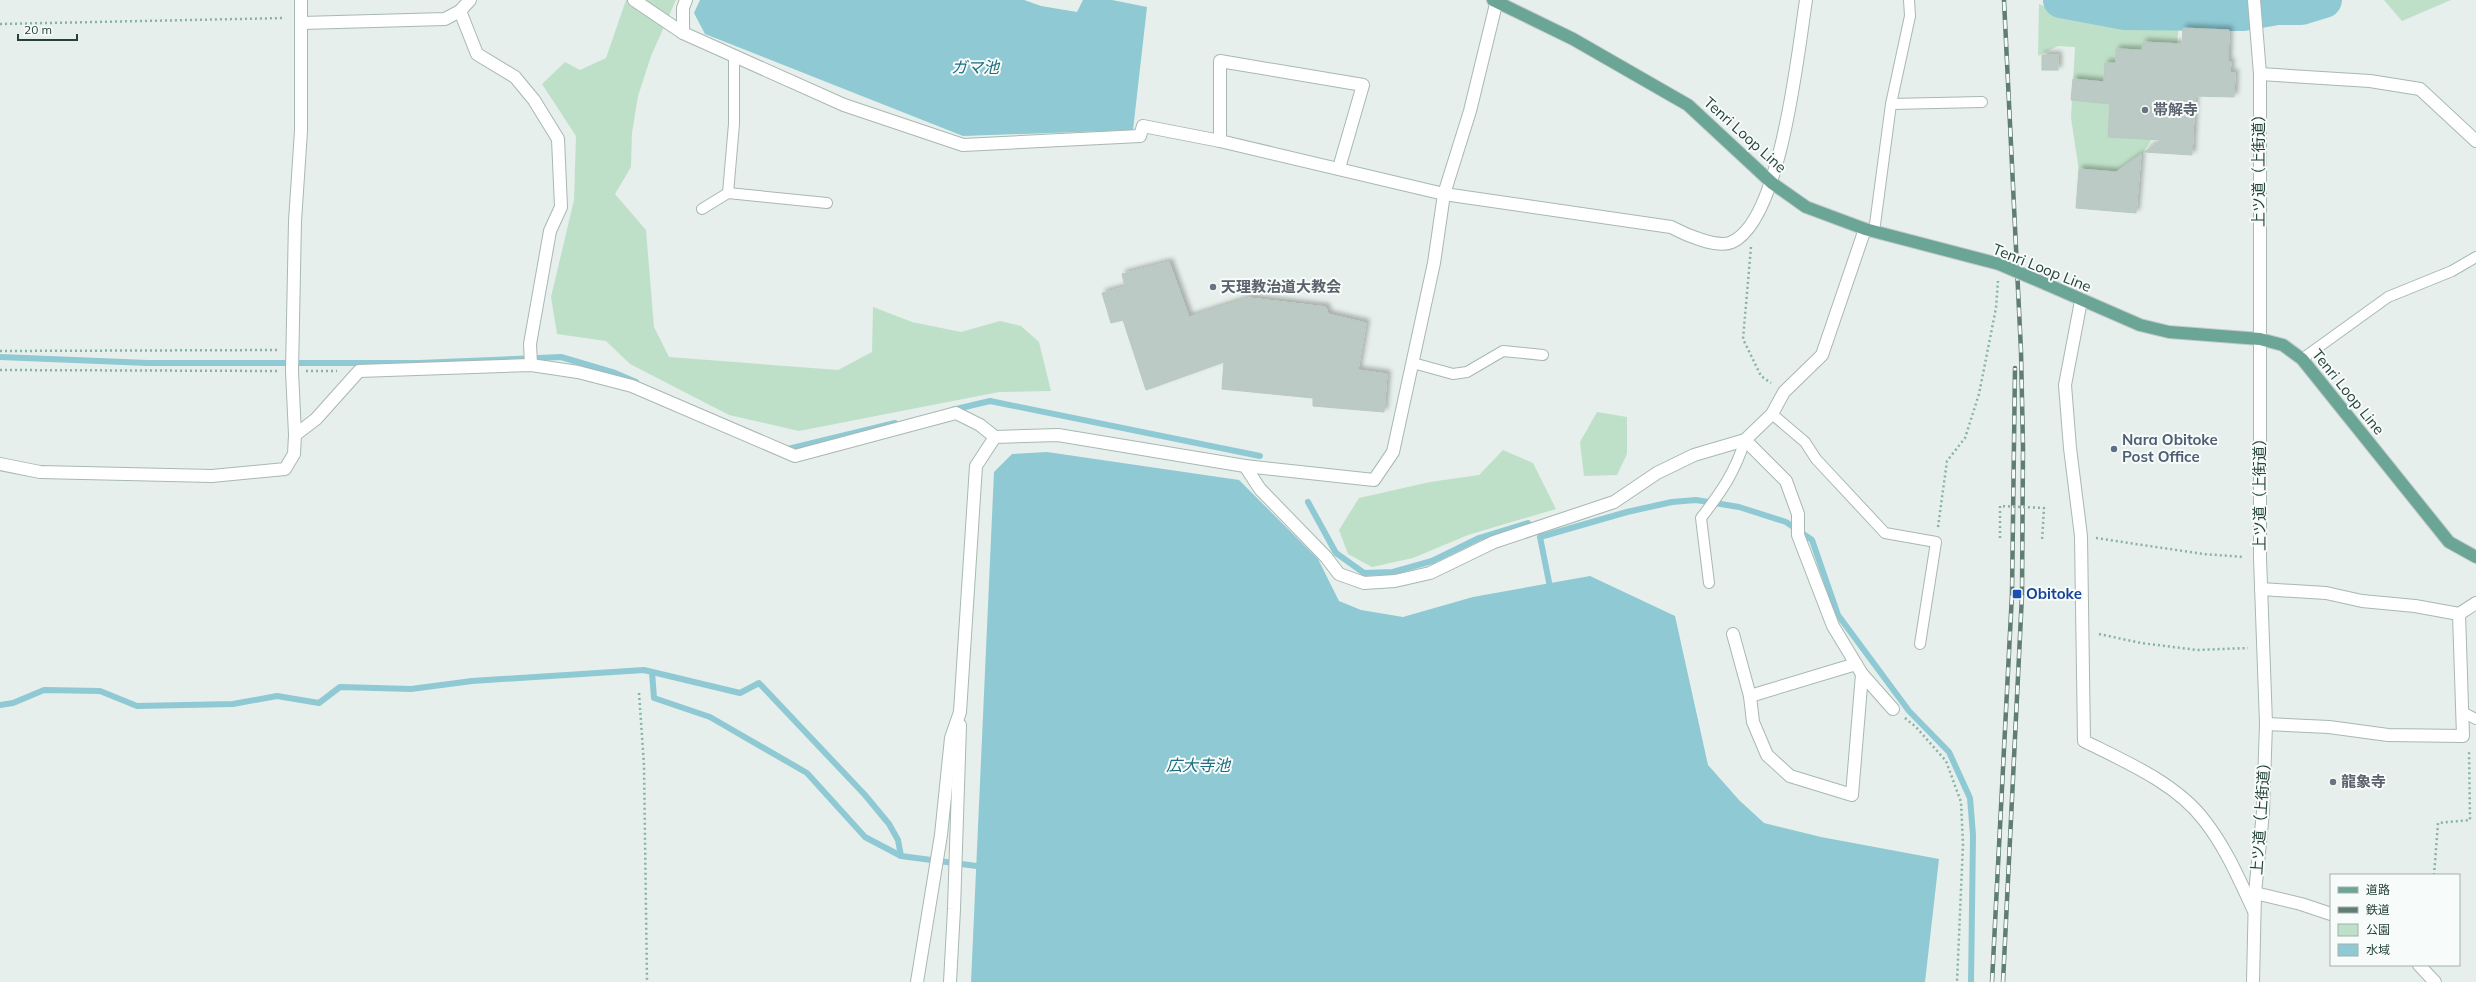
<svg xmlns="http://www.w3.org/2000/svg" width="2476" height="982" font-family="Mulish,'Noto Sans JP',sans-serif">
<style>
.green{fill:#bfe0c8}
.water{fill:#8ec9d4}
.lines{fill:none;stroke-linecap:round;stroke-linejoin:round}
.stream{stroke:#8ec9d4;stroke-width:6}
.river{stroke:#8ec9d4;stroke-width:36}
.building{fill:#bbcac4;stroke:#b8c9c2;filter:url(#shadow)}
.lane-casing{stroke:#a8b8b2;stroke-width:12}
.street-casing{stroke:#a8b8b2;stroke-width:14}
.primary-casing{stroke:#c2cac8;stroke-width:14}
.path{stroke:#86b3a5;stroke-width:2.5;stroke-dasharray:2 3;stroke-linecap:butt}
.lane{stroke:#fff;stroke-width:10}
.street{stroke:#fff;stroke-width:12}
.primary{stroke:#6aa596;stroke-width:12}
.rail-casing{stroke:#5f7d75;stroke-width:4.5}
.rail{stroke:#f7fbf9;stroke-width:3;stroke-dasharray:9;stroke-linecap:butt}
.primary-bridge-casing{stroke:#c2cac8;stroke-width:14;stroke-linecap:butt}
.path-bridge{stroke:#86b3a5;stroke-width:2.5;stroke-dasharray:2 3;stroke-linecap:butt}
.primary-bridge{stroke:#6aa596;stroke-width:12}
.worship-dot{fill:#6b7280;stroke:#f7fbf9;stroke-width:1.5}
.service-dot{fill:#5c6f8a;stroke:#f7fbf9;stroke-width:1.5}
.transit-dot{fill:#1a4fb4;stroke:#f7fbf9;stroke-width:1.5}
.labels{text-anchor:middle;stroke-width:4;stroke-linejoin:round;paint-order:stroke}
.worship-label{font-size:15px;font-weight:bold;fill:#5b616d;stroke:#f7fbf9;text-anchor:start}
.street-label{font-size:15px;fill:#24423a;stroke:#f7fbf9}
.service-label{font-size:15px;font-weight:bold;fill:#4e5e75;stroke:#f7fbf9;text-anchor:start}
.transit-label{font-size:15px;font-weight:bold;fill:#164399;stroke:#f7fbf9;text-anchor:start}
.water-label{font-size:16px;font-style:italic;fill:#1c6f80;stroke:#f7fbf9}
</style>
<defs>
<filter id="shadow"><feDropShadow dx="3.5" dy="-3.5" stdDeviation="2" flood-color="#0004"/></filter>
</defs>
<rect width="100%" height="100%" fill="#e6efeb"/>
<g class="green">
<path d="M 626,0 L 676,0 L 651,56 L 638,96 L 632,133 L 631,167 L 615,194 L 646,230 L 654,327 L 669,357 L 838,370 L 872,352 L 873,307 L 912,322 L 961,332 L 1000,321 L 1021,326 L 1039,342 L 1051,391 L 999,392 L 799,431 L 729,415 L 630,364 L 606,341 L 557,334 L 551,297 L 574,200 L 576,136 L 542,84 L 565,62 L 580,70 L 606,58 Z"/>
<path d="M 2384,0 L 2451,0 L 2402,21 Z"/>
<path d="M 2039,4 L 2080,21 L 2179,25 L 2170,108 L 2130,175 L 2079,171 L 2071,118 L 2075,47 L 2058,46 L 2038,56 Z"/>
<path d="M 1597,412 L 1627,417 L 1627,454 L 1617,475 L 1584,476 L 1580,442 Z"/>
<path d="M 1503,450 L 1533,463 L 1556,509 L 1468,535 L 1413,558 L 1372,567 L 1348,554 L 1339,530 L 1359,498 L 1430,482 L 1479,475 Z"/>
</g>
<g class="water">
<path d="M 700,0 L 1024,0 L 1041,6 L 1077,12 L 1083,0 L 1112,0 L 1147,7 L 1133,130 L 963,136 L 705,34 L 694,13 Z"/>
<path d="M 1047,452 L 1239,480 L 1318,559 L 1339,601 L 1361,610 L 1403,617 L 1473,597 L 1590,576 L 1675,616 L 1708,765 L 1739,800 L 1764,823 L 1821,837 L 1939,859 L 1925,982 L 971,982 L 994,472 L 1012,454 Z"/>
</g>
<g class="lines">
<g class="stream">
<path d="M 0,357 L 148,363 L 419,363 L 561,357 L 615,373 L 636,382"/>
<path d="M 952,410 L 990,401 L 1260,456"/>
<path d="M 783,447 L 788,449 L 895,423"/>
<path d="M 1308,502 L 1336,553 L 1364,573 L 1393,572 L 1432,561 L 1479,538 L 1528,523 L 1533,529"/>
<path d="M 1551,592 L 1540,537 L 1627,512 L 1672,502 L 1696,500 L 1739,507 L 1786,522 L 1812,540 L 1838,615 L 1909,711 L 1949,752 L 1970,798 L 1973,835 L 1971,982"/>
<path d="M 652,672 L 654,698 L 710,717 L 807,773 L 865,837 L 901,856 L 984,867"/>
<path d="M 0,705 L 13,703 L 44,690 L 100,691 L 137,706 L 233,704 L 277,696 L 319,703 L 340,687 L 411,689 L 472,681 L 644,670 L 740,693 L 759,683 L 865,795 L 889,824 L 898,840 L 901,856"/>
</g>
<path class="river" d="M 2061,0 L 2125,12 L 2222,13 L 2243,13 L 2277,7 L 2301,7 L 2324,0"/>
</g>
<g class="building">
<path d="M 2183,28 L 2229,30 L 2228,62 L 2231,62 L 2230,73 L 2235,73 L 2234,97 L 2195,96 L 2192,155 L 2144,152 L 2161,140 L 2108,137 L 2110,104 L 2071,100 L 2073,79 L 2104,82 L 2105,63 L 2116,63 L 2116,49 L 2142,50 L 2143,42 L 2182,44 Z"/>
<rect x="2042" y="55" width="16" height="15"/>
<path d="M 2141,154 L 2136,213 L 2076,208 L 2079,169 L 2116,172 Z"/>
<path d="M 1169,262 L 1189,317 L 1249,298 L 1326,307 L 1328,314 L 1366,323 L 1358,370 L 1387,374 L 1384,412 L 1313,406 L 1313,398 L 1222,389 L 1224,362 L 1146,390 L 1123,320 L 1111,323 L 1102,293 L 1125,287 L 1122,274 Z"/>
</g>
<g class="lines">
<g class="lane-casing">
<g id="lane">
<path d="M 1891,104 L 1982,102"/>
<path d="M 728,193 L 734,124 L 734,57"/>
<path d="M 702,209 L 728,193 L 827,203"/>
<path d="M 1874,232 L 1891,104 L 1910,16 L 1909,0"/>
<path d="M 2302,359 L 2388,297 L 2452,271 L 2476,257"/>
<path d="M 1413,363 L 1453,374 L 1467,372 L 1503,351 L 1543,355"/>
<path d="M 1772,414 L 1805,442 L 1816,459 L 1885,533 L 1936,542 L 1920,644"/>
<path d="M 1709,583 L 1701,518 C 1722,491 1735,472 1745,440"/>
<path d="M 2462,712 L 2476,719"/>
</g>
</g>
<g class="street-casing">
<g id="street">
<path d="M 470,0 L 460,11 L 477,54 L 515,77 L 534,100 L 558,139 L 561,207 L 550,231 L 530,344 L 531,365"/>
<path d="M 634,0 L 683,33 L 844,105 L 963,145 L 1140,136 L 1143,126 L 1220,141 L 1444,194 L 1671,227 C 1684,234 1718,249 1732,242 C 1781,220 1798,52 1806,0"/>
<path d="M 302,23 L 445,19 L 460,11"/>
<path d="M 683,33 L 683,8 L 686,0"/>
<path d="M 2260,74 L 2370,81 L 2420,89 L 2476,141"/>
<path d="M 1220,141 L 1220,61 L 1363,85 L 1339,168"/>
<path d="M 2081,301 L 2065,385 L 2070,448 L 2081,536 L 2084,741 C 2124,761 2176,783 2204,820 C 2226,848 2239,879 2254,911"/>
<path d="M 295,435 L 292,371 L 295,221 L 301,131 L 301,0"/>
<path d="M 1745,440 L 1786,481 L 1798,514 L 1798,535 L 1833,626 L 1862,674 L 1893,709"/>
<path d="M 0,464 L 40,472 L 212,476 L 285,469 L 294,454 L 295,435 L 316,419 L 359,371 L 531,365 L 578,372 L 632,386 L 795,456 L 956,413 L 980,425 L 995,437"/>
<path d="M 1245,466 L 1260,489 L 1326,557 L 1339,574 L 1364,583 L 1395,581 L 1430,573 L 1494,542 L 1614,502 L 1657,473 L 1694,455 L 1745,440 L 1772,414 L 1784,392 L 1822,355 L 1865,229"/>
<path d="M 2261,589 L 2326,593 L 2362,601 L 2415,606 L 2459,614 L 2476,603"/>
<path d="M 1733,634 L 1750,696 L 1753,722 L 1767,755 L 1790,776 L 1852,795 L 1862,674"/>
<path d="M 1750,696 L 1856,664"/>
<path d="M 2266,724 L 2329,727 L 2388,735 L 2463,736 L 2459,614"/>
<path d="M 2255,893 L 2301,904 L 2331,914"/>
<path d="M 2419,965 L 2435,982"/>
<path d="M 917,982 L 941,835 L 951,738 L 960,712 L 976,466 L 995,437 L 1058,435 L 1245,466 L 1374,480 L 1393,452 L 1434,263 L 1444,194 L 1470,111 L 1497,0"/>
<path d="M 950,982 L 954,909 L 960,725"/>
<path d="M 2253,982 L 2255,893 L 2263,812 L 2266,724 L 2260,558 L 2260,74 L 2254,0"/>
</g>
</g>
<g class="primary-casing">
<g id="primary">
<path d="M 1493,0 L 1573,39 L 1688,105 L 1772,183 L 1806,207 L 1865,229 L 1999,264"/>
<path d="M 2046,284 L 2140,325 L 2169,332 L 2260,339 L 2283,345 L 2302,359 L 2449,542 L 2476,557"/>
</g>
</g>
<g class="path">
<path d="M 0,24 L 285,18"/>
<path d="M 1751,247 L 1743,339 L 1761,376 L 1771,383"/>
<path d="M 0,351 L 277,350"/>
<path d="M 0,370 L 277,371"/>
<path d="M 306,371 L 337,371"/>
<path d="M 1938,527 L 1947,461 L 1965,438 L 1979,394 L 1996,308 L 1998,281"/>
<path d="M 2096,538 L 2203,554 L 2244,557"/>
<path d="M 2099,634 L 2141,643 L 2197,650 L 2248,648"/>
<path d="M 639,693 L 644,765 L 647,982"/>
<path d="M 1905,718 L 1916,727 L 1946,761 L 1961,802 L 1963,844 L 1957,982"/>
<path d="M 2434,875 L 2438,823 L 2470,820 L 2469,750"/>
</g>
<use href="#lane" class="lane"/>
<use href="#street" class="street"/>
<use href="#primary" class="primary"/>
<g class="rail-casing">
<g id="rail">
<path d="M 1992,982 L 2012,594 L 2015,368"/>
<path d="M 2003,982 L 2022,595 L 2023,447 L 2021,351 L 2004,0"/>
</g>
</g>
<use href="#rail" class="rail"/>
<g class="primary-bridge-casing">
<path id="primary-bridge" d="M 1999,264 L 2046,284"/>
</g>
<path class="path-bridge" d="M 2000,538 L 2000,506 L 2044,508 L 2042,541"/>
<use href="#primary-bridge" class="primary-bridge"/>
</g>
<g class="worship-dot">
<circle cx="2145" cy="110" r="4"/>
<circle cx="1213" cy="287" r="4"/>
<circle cx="2333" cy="782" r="4"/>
</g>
<circle class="service-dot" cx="2114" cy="449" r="4"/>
<rect class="transit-dot" x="2012" y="589" width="10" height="10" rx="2"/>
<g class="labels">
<g class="worship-label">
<text x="2153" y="115">帯解寺</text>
<text x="1221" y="292">天理教治道大教会</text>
<text x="2341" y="787">龍象寺</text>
</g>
<g class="street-label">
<text transform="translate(1745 135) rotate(42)" y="5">Tenri Loop Line</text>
<text transform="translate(2259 167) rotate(-90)" y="5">上ツ道（上街道）</text>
<text transform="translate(2042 268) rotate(22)" y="5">Tenri Loop Line</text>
<text transform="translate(2348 392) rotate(51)" y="5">Tenri Loop Line</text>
<text transform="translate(2260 491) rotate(-90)" y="5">上ツ道（上街道）</text>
<text transform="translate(2261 815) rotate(-86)" y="5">上ツ道（上街道）</text>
</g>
<g class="service-label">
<text x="2122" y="445">Nara Obitoke<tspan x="2122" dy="17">Post Office</tspan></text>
</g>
<g class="transit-label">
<text x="2026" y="599">Obitoke</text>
</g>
<g class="water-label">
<text x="975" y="73">ガマ池</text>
<text x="1198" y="771">広大寺池</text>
</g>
</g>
<rect x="2330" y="874" width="130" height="92" fill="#f7fbf9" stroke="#a3b1ad"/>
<rect x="2338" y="887" width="20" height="6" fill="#6aa596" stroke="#a3b1ad"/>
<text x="2366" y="894" font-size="12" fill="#24423a">道路</text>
<rect x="2338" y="907" width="20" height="6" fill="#5f7d75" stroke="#a3b1ad"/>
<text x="2366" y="914" font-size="12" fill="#24423a">鉄道</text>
<rect x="2338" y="924" width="20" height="12" fill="#bfe0c8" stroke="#a3b1ad"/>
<text x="2366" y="934" font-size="12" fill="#24423a">公園</text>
<rect x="2338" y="944" width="20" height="12" fill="#8ec9d4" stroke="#a3b1ad"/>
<text x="2366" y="954" font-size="12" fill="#24423a">水域</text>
<path d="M18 34v6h59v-6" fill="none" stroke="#24423a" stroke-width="2"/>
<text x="24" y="34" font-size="12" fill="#24423a" stroke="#f7fbf9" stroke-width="3" paint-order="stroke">20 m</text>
</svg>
